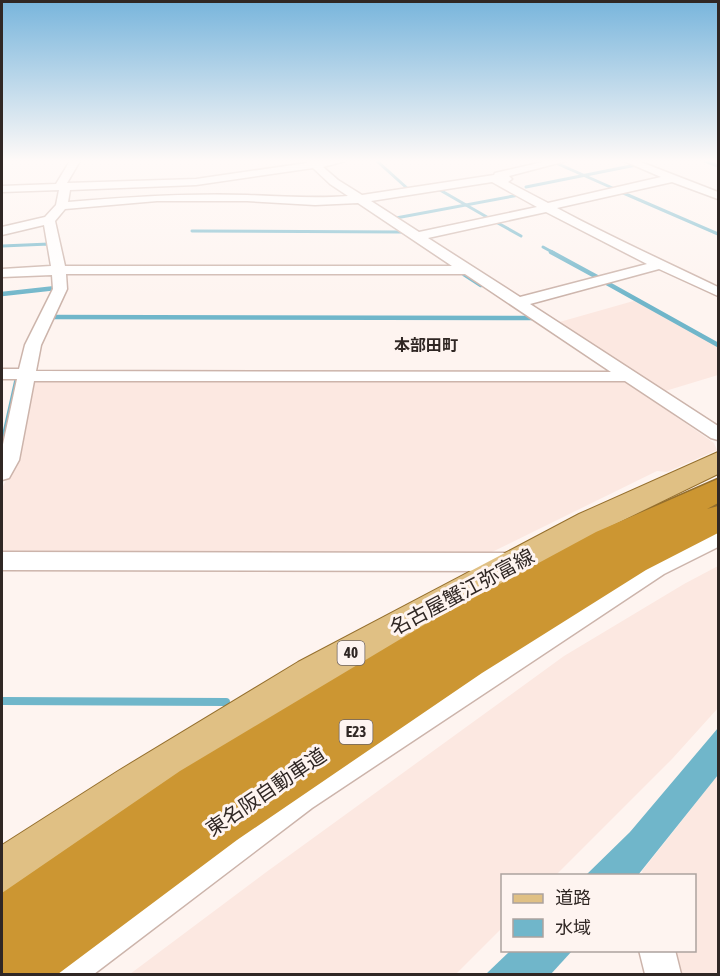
<svg xmlns="http://www.w3.org/2000/svg" width="720" height="976" font-family="'Asap Condensed','Noto Sans JP',sans-serif">
<style>
.built{fill:#fce8e1}
.water{fill:#70b6ca}
.lines{fill:none;stroke-linecap:round;stroke-linejoin:round}
.stream-far3{stroke:#70b6ca;stroke-width:3}
.stream-far2{stroke:#70b6ca;stroke-width:4.5}
.stream-far1{stroke:#70b6ca;stroke-width:5}
.stream{stroke:#70b6ca;stroke-width:8}
.street-casing{stroke:#ccb4ab;stroke-width:3}
.primary-casing{stroke:#956f2d;stroke-width:2}
.highway-casing{stroke:#956f2d;stroke-width:3}
.street{fill:#fff;fill-rule:evenodd}
.primary{fill:#e0c084;fill-rule:evenodd}
.highway{fill:#cc9632;fill-rule:evenodd}
.labels{text-anchor:middle;stroke-width:6;stroke-linejoin:round;paint-order:stroke}
.shield{fill:#fef4f0;stroke:#6e6461;stroke-width:1.5}
.shield-label{font-size:15px;font-weight:bold;fill:#302724}
.far-quarter-label{font-size:16px;font-weight:bold;fill:#302724;stroke:#fef4f0}
.near-street-label{font-size:20px;fill:#302724;stroke:#fef4f0}
</style>
<rect width="100%" height="100%" fill="#fef4f0"/>
<g class="built">
<path d="M 637,300 L 718,345 L 718,375 L 662,392 L 556,323 Z"/>
<path d="M 38,379 L 627,381 L 677,414 L 675,416 L 714,443 L 717,450 L 667,472 L 657,471 L 492,552 L 2,551 L 2,488 L 16,462 L 32,382 Z"/>
<path d="M 718,566 L 718,708 L 672,759 L 556,875 L 502,876 L 502,928 L 456,974 L 130,974 L 265,873 L 564,656 L 684,584 Z"/>
<path d="M 718,775 L 718,974 L 670,974 L 663,951 L 694,950 L 694,876 L 643,875 L 642,871 Z"/>
</g>
<g class="water">
<path d="M 718,728 L 718,775 L 638,875 L 586,875 L 630,832 Z"/>
<path d="M 511,950 L 572,950 L 572,951 L 551,974 L 486,974 Z"/>
</g>
<g class="lines">
<g class="stream-far3">
<path d="M 377,161 L 408,189"/>
<path d="M 705,161 L 718,166"/>
<path d="M 556,163 L 617,190"/>
<path d="M 526,187 L 636,165"/>
<path d="M 440,190 L 492,220"/>
<path d="M 621,192 L 718,234"/>
<path d="M 396,218 L 519,195"/>
<path d="M 496,222 L 521,236"/>
<path d="M 192,231 L 402,232"/>
<path d="M 2,246 L 49,244 L 50,250"/>
<path d="M 543,247 L 554,253"/>
</g>
<g class="stream-far2">
<path d="M 551,252 L 597,277"/>
<path d="M 464,274 L 481,285"/>
<path d="M 605,282 L 718,345"/>
<path d="M 2,294 L 56,288 L 54,292"/>
<path d="M 52,317 L 534,318"/>
</g>
<path class="stream-far1" d="M 2,446 L 17,379"/>
<path class="stream" d="M 2,701 L 226,702"/>
<g class="street-casing">
<g id="street">
<path d="M 70,161 L 80,161 L 67,183 L 196,179 L 307,163 L 306,161 L 345,161 L 323,167 L 338,180 L 362,195 L 494,175 L 495,173 L 547,161 L 566,161 L 509,176 L 512,179 L 508,182 L 548,203 L 661,177 L 624,161 L 638,161 L 718,192 L 718,199 L 672,182 L 557,208 C 611,237 664,261 718,287 L 718,296 L 659,269 L 530,304 L 718,426 L 718,440 L 711,438 L 625,381 L 34,381 L 19,460 L 9,478 L 2,480 L 2,449 L 17,379 L 2,379 L 2,369 L 19,369 L 25,345 L 53,289 L 52,275 L 2,277 L 2,269 L 51,266 L 44,225 L 2,235 L 2,227 L 45,217 L 56,205 L 59,190 L 2,192 L 2,186 L 56,184 ZM 313,168 L 330,184 L 348,196 C 314,199 281,196 247,195 C 187,193 128,197 68,202 L 70,190 L 196,185 ZM 492,182 L 537,207 L 419,232 L 371,201 ZM 157,201 L 247,201 L 315,205 L 358,203 L 452,266 L 65,266 L 55,221 L 65,209 ZM 546,212 L 647,264 L 520,297 L 428,238 ZM 66,274 L 465,274 L 611,372 L 36,371 L 41,345 L 67,289 Z"/>
<path d="M 718,529 L 718,547 L 664,574 L 312,808 L 94,974 L 47,974 L 52,961 L 290,786 L 648,562 Z"/>
<path d="M 2,552 L 515,553 L 523,556 L 527,562 L 523,568 L 515,571 L 2,570 Z"/>
<path d="M 639,950 L 675,950 L 681,974 L 645,974 Z"/>
</g>
</g>
<g class="primary-casing">
<path id="primary" d="M 718,452 L 718,474 L 603,530 L 326,688 L 20,892 L 2,899 L 2,845 L 118,771 L 298,662 L 579,514 Z"/>
</g>
<g class="highway-casing">
<path id="highway" d="M 718,479 L 718,503 L 707,509 L 718,506 L 718,533 L 646,570 L 482,673 L 237,840 L 58,974 L 2,974 L 2,893 L 180,771 L 429,622 L 596,532 Z"/>
</g>
<use href="#street" class="street"/>
<use href="#primary" class="primary"/>
<use href="#highway" class="highway"/>
</g>
<linearGradient id="sky" x2="0" y2="1"><stop stop-color="#78b5dc"/><stop offset="0.54" stop-color="#fffaf8"/><stop offset="1" stop-color="#fffaf8" stop-opacity="0"/></linearGradient>
<rect width="720" height="298" fill="url(#sky)"/>
<g class="labels">
<g class="shield">
<rect x="337.5" y="641" width="27" height="24" rx="4.5"/>
<rect x="339.5" y="720" width="33" height="24" rx="4.5"/>
</g>
<g class="shield-label">
<text x="351" y="658">40</text>
<text x="356" y="737">E23</text>
</g>
<g class="far-quarter-label">
<text x="426" y="351">本部田町</text>
</g>
<g class="near-street-label">
<text transform="translate(462 592) rotate(-28)" y="7">名古屋蟹江弥富線</text>
<text transform="translate(266 792) rotate(-34)" y="7">東名阪自動車道</text>
</g>
</g>
<rect width="720" height="976" fill="none" stroke="#302724" stroke-width="6"/>
<rect x="501" y="874" width="195" height="78" fill="#fef4f0" stroke="#aca29e" stroke-width="1.5"/>
<rect x="513" y="894" width="30" height="9" fill="#e0c084" stroke="#aca29e" stroke-width="1.5"/>
<text x="555" y="904" font-size="18" fill="#302724">道路</text>
<rect x="513" y="919" width="30" height="18" fill="#70b6ca" stroke="#aca29e" stroke-width="1.5"/>
<text x="555" y="934" font-size="18" fill="#302724">水域</text>
</svg>
